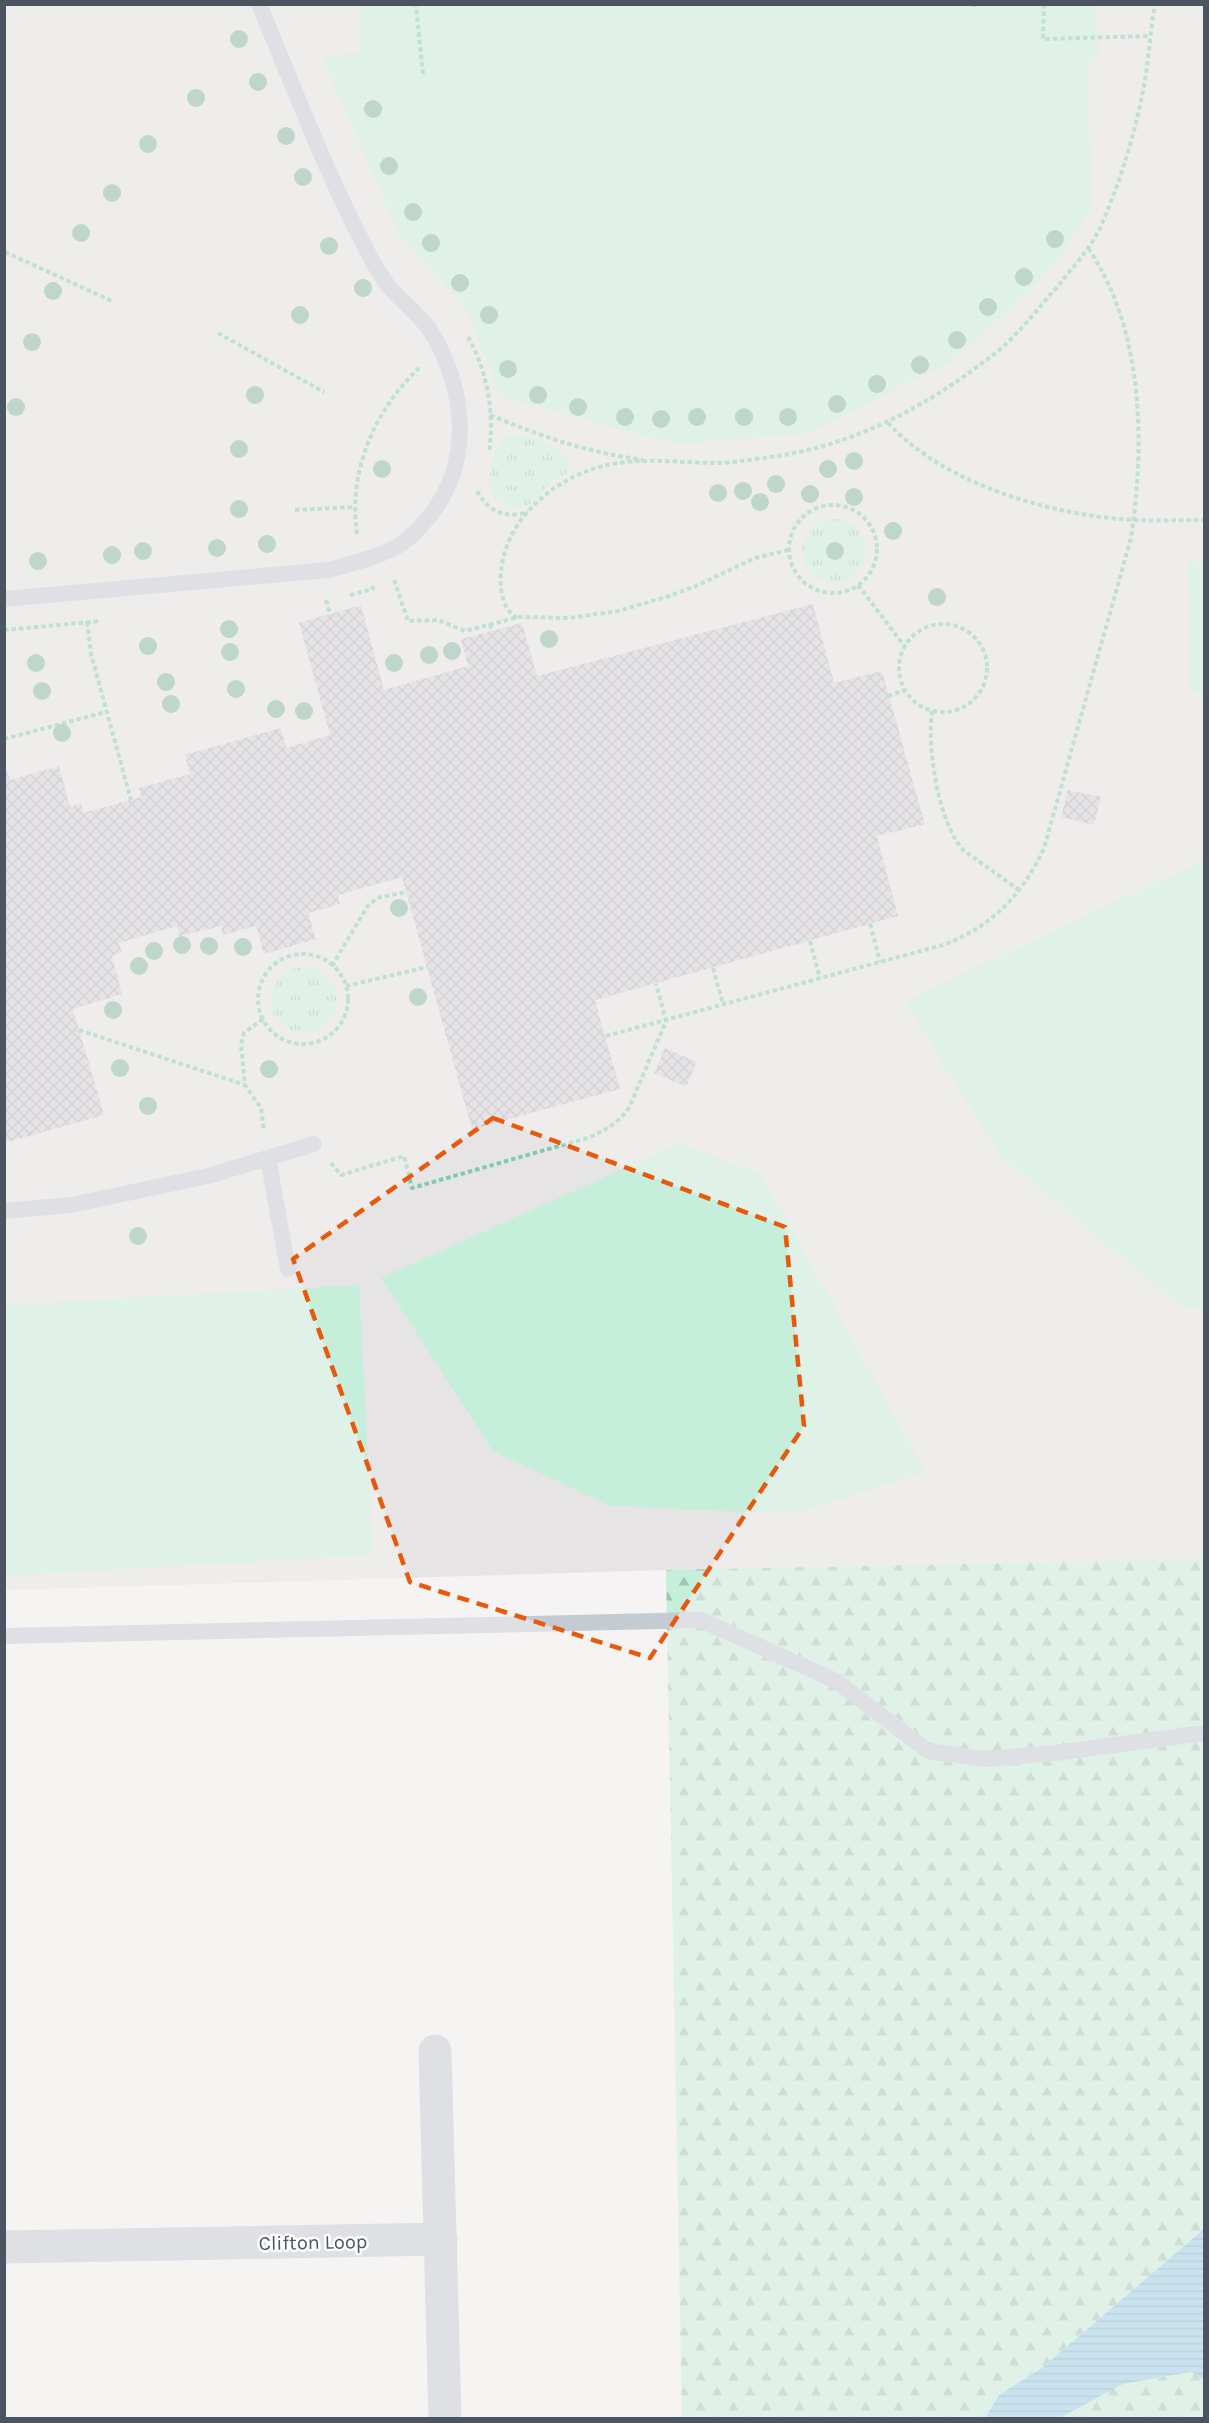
<svg xmlns="http://www.w3.org/2000/svg" width="1209" height="2423" font-family="Karla,sans-serif">
<style>
.education{fill:#e6e4e5}
.grass{fill:url(#grass-tufts)}
.forest{fill:url(#forest-firs)}
.pitch{fill:#c5efda}
.water{fill:url(#water-rules)}
.building{fill:url(#building-cross-hatch)}
.lines{fill:none;stroke-linecap:round;stroke-linejoin:round}
.path{stroke:#7dccae;stroke-width:4;stroke-dasharray:4.5 3;stroke-linecap:butt}
.lane{stroke:#c4cbd3;stroke-width:16}
.street{stroke:#c4cbd3;stroke-width:33}
.tree{fill:#7db49e}
.marked{fill:none;stroke:#e8590c;stroke-width:4.5;stroke-dasharray:12 8;stroke-linejoin:round}
.labels{text-anchor:middle;stroke-width:5;stroke-linejoin:round;paint-order:stroke}
.street-label{font-size:20px;fill:#4b5460;stroke:#fff}
</style>
<defs>
<pattern id="grass-tufts" width="24" height="20" patternUnits="userSpaceOnUse" patternTransform="scale(1.5)"><rect width="24" height="20" fill="#c5efda"/><path d="M3 7l-1-3M5 7V3M7 7l1-3M15 17l-1-3M17 17v-4M19 17l1-3" fill="none" stroke="#a2c4b4"/></pattern>
<pattern id="forest-firs" width="22" height="20" patternUnits="userSpaceOnUse" patternTransform="scale(1.5)"><rect width="22" height="20" fill="#c5efda"/><path d="M5 1l3.5 6h-7zM16 11l3.5 6h-7z" fill="#a2c4b4"/></pattern>
<pattern id="water-rules" width="6" height="5" patternUnits="userSpaceOnUse" patternTransform="scale(1.5)"><rect width="6" height="5" fill="#93cfea"/><path d="M0 2.5h6" fill="none" stroke="#7aabc1"/></pattern>
<pattern id="building-cross-hatch" width="8" height="8" patternUnits="userSpaceOnUse" patternTransform="scale(1.5)"><rect width="8" height="8" fill="#d0d1d7"/><path d="M0 0l8 8M0 8l8-8" fill="none" stroke="#abacb2"/></pattern>
</defs>
<rect width="100%" height="100%" fill="#f5f3f3"/>
<path class="education" d="M 4,5 L 1204,5 L 1204,1559 L 666,1570 L 5,1590 Z"/>
<g class="grass">
<path d="M 516,434 C 531,436 582,451 566,473 C 563,478 556,479 551,483 C 542,489 539,501 528,505 C 515,511 495,503 490,488 C 487,478 494,452 500,444 C 504,438 510,436 516,434 Z"/>
<circle cx="834" cy="551" r="32"/>
<circle cx="304" cy="1000" r="33"/>
</g>
<g class="forest">
<path d="M 1204,1559 L 1204,2229 L 1043,2367 L 999,2395 L 985,2418 L 682,2418 L 666,1570 Z"/>
<path d="M 1191,2372 L 1204,2380 L 1204,2418 L 1060,2418 L 1123,2384 Z"/>
</g>
<g class="pitch">
<path d="M 359,5 L 1097,5 L 1098,54 L 1088,68 L 1091,209 L 1054,266 L 1001,318 L 946,365 L 903,384 L 856,411 L 806,434 L 675,444 L 500,396 L 467,310 L 399,233 L 322,57 L 359,52 Z"/>
<path d="M 1188,562 L 1204,562 L 1204,692 L 1190,693 Z"/>
<path d="M 1204,860 L 1204,1309 L 1181,1307 L 1000,1156 L 905,1001 Z"/>
<path d="M 681,1143 L 762,1175 L 925,1472 L 795,1514 L 611,1506 L 493,1451 L 381,1278 Z"/>
<path d="M 359,1285 L 373,1555 L 5,1576 L 5,1305 Z"/>
</g>
<path class="water" d="M 1204,2229 L 1204,2380 L 1191,2372 L 1123,2384 L 1060,2418 L 985,2418 L 999,2395 L 1043,2367 Z"/>
<g class="building">
<path d="M 813,604 L 834,683 L 882,671 L 925,824 L 877,836 L 898,916 L 595,1000 L 620,1089 L 472,1129 L 402,877 L 338,895 L 340,904 L 308,913 L 316,939 L 264,954 L 256,926 L 223,935 L 221,926 L 179,936 L 177,926 L 119,943 L 122,952 L 112,956 L 122,994 L 73,1009 L 104,1115 L 4,1143 L 4,763 L 10,780 L 59,766 L 70,807 L 81,803 L 83,813 L 141,797 L 139,788 L 190,774 L 185,755 L 281,728 L 286,748 L 330,735 L 299,623 L 361,605 L 384,690 L 468,666 L 461,639 L 522,623 L 537,676 Z"/>
<path d="M 1068,790 L 1101,797 L 1094,825 L 1061,817 Z"/>
<path d="M 665,1048 L 697,1062 L 686,1087 L 654,1073 Z"/>
</g>
<g class="lines">
<g class="path">
<path d="M 413,4 L 416,6 L 423,74"/>
<path d="M 974,4 L 974,7"/>
<path d="M 1044,4 L 1043,39 L 1149,36"/>
<path d="M 5,252 L 114,302"/>
<path d="M 218,333 L 324,392"/>
<path d="M 468,337 C 487,370 495,414 489,452"/>
<path d="M 490,415 C 543,437 586,452 643,460"/>
<path d="M 888,423 C 945,485 1053,516 1135,520 C 1158,521 1182,520 1204,520"/>
<path d="M 477,491 C 489,512 504,519 528,512"/>
<circle cx="833" cy="549" r="44"/>
<path d="M 295,510 L 355,507"/>
<path d="M 357,534 C 348,471 374,411 419,368"/>
<path d="M 394,580 L 408,621 L 438,620 L 465,631 L 519,617 L 569,618 L 618,611 L 669,596 L 696,586 L 755,558 L 788,550"/>
<path d="M 858,585 L 905,647"/>
<path d="M 350,595 L 373,589 L 371,584"/>
<path d="M 326,600 L 330,614"/>
<path d="M 517,618 C 507,612 502,600 501,588 C 496,533 541,487 590,470 C 631,455 676,463 718,463 C 739,462 763,458 784,455 C 851,443 911,414 966,375 C 981,364 997,353 1010,340 C 1027,323 1042,304 1058,286 C 1072,268 1090,249 1100,228 C 1120,183 1135,134 1144,86 C 1149,59 1150,32 1155,4"/>
<path d="M 87,622 L 91,654 L 131,800"/>
<circle cx="943" cy="668" r="44"/>
<path d="M 490,624 L 492,631"/>
<path d="M 4,630 L 101,621"/>
<path d="M 888,696 L 905,690"/>
<path d="M 932,711 C 927,749 938,821 963,850 L 1019,890"/>
<path d="M 4,739 L 106,712"/>
<path d="M 870,924 L 880,962"/>
<path d="M 810,941 L 820,979"/>
<circle cx="303" cy="999" r="45"/>
<path d="M 332,966 L 367,907 L 377,898 L 406,892"/>
<path d="M 713,968 L 723,1004"/>
<path d="M 346,986 L 427,967"/>
<path d="M 263,1019 L 244,1033 L 241,1045 L 245,1085 L 261,1108 L 264,1131"/>
<path d="M 79,1030 L 245,1085"/>
<path d="M 606,1036 L 943,945 C 992,927 1022,895 1044,848 L 1131,538 C 1145,443 1144,330 1088,248"/>
<path d="M 331,1163 L 341,1175 L 404,1156 L 412,1188 L 587,1138 C 604,1131 617,1124 629,1108 L 666,1021 L 656,984"/>
</g>
<g class="lane">
<path d="M 4,599 L 328,570 C 353,563 382,557 404,542 C 415,534 424,523 432,513 C 473,458 465,391 433,335 C 423,317 403,303 390,288 C 380,276 371,259 364,245 C 324,168 293,85 259,4"/>
<path d="M 268,1158 L 288,1269"/>
<path d="M 4,1211 L 71,1205 L 208,1176 L 314,1144"/>
<path d="M 4,1636 L 701,1620 L 836,1681 L 928,1751 L 985,1759 L 1055,1753 L 1204,1733"/>
</g>
<g class="street">
<path d="M 435,2051 L 445,2418"/>
<path d="M 4,2247 L 441,2239"/>
</g>
</g>
<g class="tree">
<circle cx="239" cy="39" r="9"/>
<circle cx="258" cy="82" r="9"/>
<circle cx="196" cy="98" r="9"/>
<circle cx="373" cy="109" r="9"/>
<circle cx="286" cy="136" r="9"/>
<circle cx="148" cy="144" r="9"/>
<circle cx="389" cy="166" r="9"/>
<circle cx="303" cy="177" r="9"/>
<circle cx="112" cy="193" r="9"/>
<circle cx="413" cy="212" r="9"/>
<circle cx="81" cy="233" r="9"/>
<circle cx="1055" cy="239" r="9"/>
<circle cx="431" cy="243" r="9"/>
<circle cx="329" cy="246" r="9"/>
<circle cx="1024" cy="277" r="9"/>
<circle cx="460" cy="283" r="9"/>
<circle cx="363" cy="288" r="9"/>
<circle cx="53" cy="291" r="9"/>
<circle cx="988" cy="307" r="9"/>
<circle cx="300" cy="315" r="9"/>
<circle cx="489" cy="315" r="9"/>
<circle cx="957" cy="340" r="9"/>
<circle cx="32" cy="342" r="9"/>
<circle cx="920" cy="365" r="9"/>
<circle cx="508" cy="369" r="9"/>
<circle cx="877" cy="384" r="9"/>
<circle cx="255" cy="395" r="9"/>
<circle cx="538" cy="395" r="9"/>
<circle cx="837" cy="404" r="9"/>
<circle cx="16" cy="407" r="9"/>
<circle cx="578" cy="407" r="9"/>
<circle cx="625" cy="417" r="9"/>
<circle cx="697" cy="417" r="9"/>
<circle cx="744" cy="417" r="9"/>
<circle cx="788" cy="417" r="9"/>
<circle cx="661" cy="419" r="9"/>
<circle cx="239" cy="449" r="9"/>
<circle cx="854" cy="461" r="9"/>
<circle cx="382" cy="469" r="9"/>
<circle cx="828" cy="469" r="9"/>
<circle cx="776" cy="484" r="9"/>
<circle cx="743" cy="491" r="9"/>
<circle cx="718" cy="493" r="9"/>
<circle cx="810" cy="494" r="9"/>
<circle cx="854" cy="497" r="9"/>
<circle cx="760" cy="502" r="9"/>
<circle cx="239" cy="509" r="9"/>
<circle cx="893" cy="531" r="9"/>
<circle cx="267" cy="544" r="9"/>
<circle cx="217" cy="548" r="9"/>
<circle cx="143" cy="551" r="9"/>
<circle cx="835" cy="551" r="9"/>
<circle cx="112" cy="555" r="9"/>
<circle cx="38" cy="561" r="9"/>
<circle cx="937" cy="597" r="9"/>
<circle cx="229" cy="629" r="9"/>
<circle cx="549" cy="639" r="9"/>
<circle cx="148" cy="646" r="9"/>
<circle cx="452" cy="651" r="9"/>
<circle cx="230" cy="652" r="9"/>
<circle cx="429" cy="655" r="9"/>
<circle cx="36" cy="663" r="9"/>
<circle cx="394" cy="663" r="9"/>
<circle cx="166" cy="682" r="9"/>
<circle cx="236" cy="689" r="9"/>
<circle cx="42" cy="691" r="9"/>
<circle cx="171" cy="704" r="9"/>
<circle cx="276" cy="709" r="9"/>
<circle cx="304" cy="711" r="9"/>
<circle cx="62" cy="733" r="9"/>
<circle cx="399" cy="908" r="9"/>
<circle cx="182" cy="945" r="9"/>
<circle cx="209" cy="946" r="9"/>
<circle cx="243" cy="947" r="9"/>
<circle cx="154" cy="951" r="9"/>
<circle cx="139" cy="966" r="9"/>
<circle cx="418" cy="997" r="9"/>
<circle cx="113" cy="1010" r="9"/>
<circle cx="120" cy="1068" r="9"/>
<circle cx="269" cy="1069" r="9"/>
<circle cx="148" cy="1106" r="9"/>
<circle cx="138" cy="1236" r="9"/>
</g>
<path d="M0 0H1209V2423H0ZM 493,1118 L 785,1227 L 804,1426 L 650,1658 L 410,1582 L 293,1259 Z" fill="#f5f3f3" fill-opacity=".55" fill-rule="evenodd"/>
<path class="marked" d="M 493,1118 L 785,1227 L 804,1426 L 650,1658 L 410,1582 L 293,1259 Z"/>
<g class="labels">
<g class="street-label">
<text transform="translate(313 2242) rotate(-1)" y="7">Clifton Loop</text>
</g>
</g>
<rect width="1209" height="2423" fill="none" stroke="#4b5460" stroke-width="12"/>
</svg>
